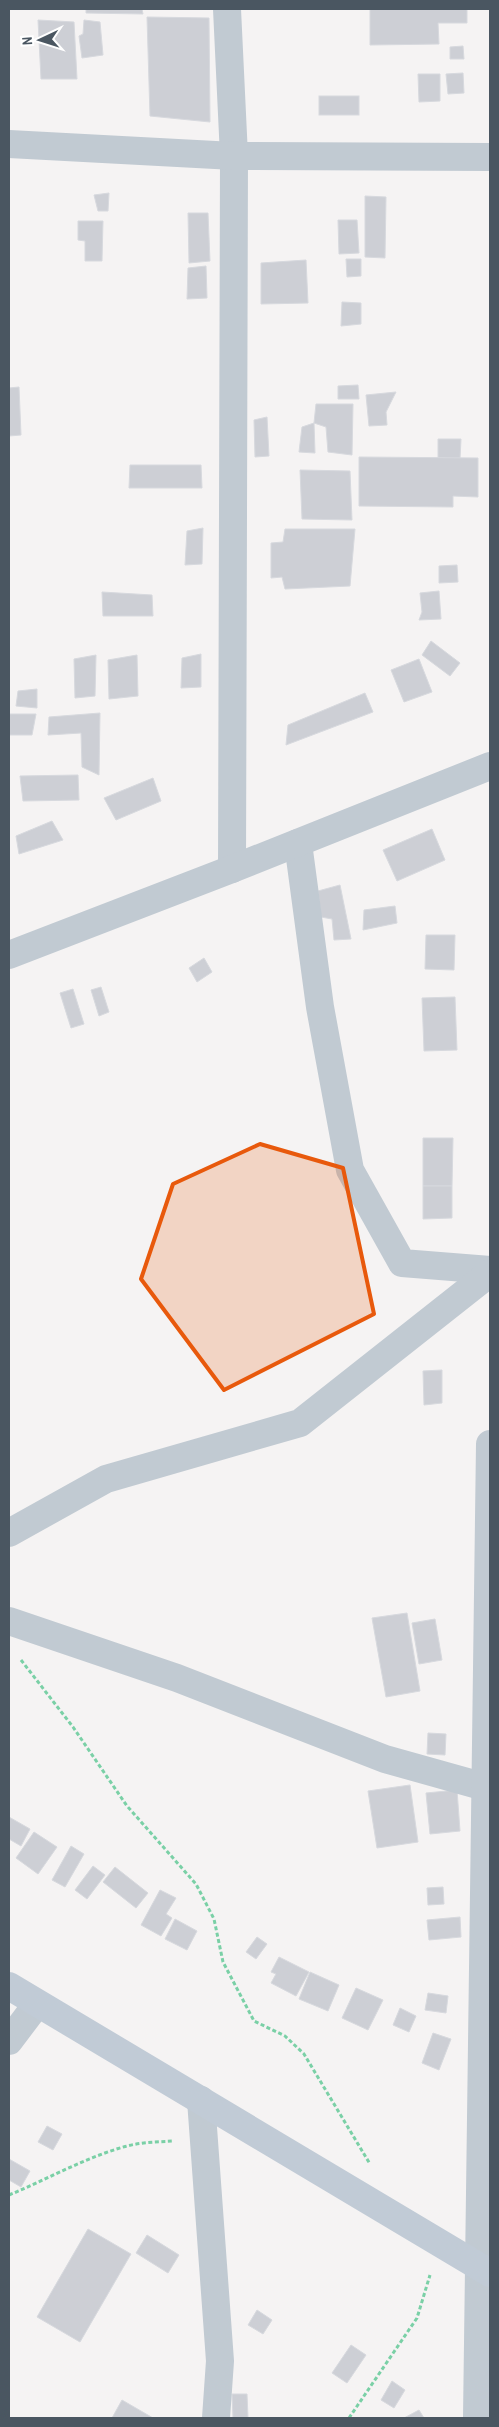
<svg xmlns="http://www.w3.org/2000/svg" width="499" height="2427" font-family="'Archivo Narrow',sans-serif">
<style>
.building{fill:#cdcfd5;stroke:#d7d9de}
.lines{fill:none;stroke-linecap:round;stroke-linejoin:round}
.path{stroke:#7ad0a6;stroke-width:3;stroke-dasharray:4 2.5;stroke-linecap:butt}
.street{stroke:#c1cad2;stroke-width:28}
.secondary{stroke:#c1cbd6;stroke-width:28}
.marked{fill:#e8590c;fill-opacity:0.2;stroke:#e8590c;stroke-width:4;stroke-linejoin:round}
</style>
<rect width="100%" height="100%" fill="#f5f3f3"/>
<g class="building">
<path d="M 86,9 L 142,9 L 143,14 L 86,13 Z"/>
<path d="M 370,9 L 467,9 L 467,23 L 438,23 L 439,44 L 370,45 Z"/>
<path d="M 147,17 L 209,18 L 210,122 L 150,116 Z"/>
<path d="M 38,20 L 74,22 L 77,79 L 41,79 Z"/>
<path d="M 84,20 L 100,22 L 103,55 L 82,58 L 79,36 L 83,34 Z"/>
<path d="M 463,46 L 464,59 L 450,59 L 450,47 Z"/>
<path d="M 463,73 L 464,93 L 448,94 L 446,74 Z"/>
<path d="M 418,74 L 440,74 L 440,101 L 419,102 Z"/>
<rect x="319" y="96" width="40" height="19"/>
<path d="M 109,193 L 108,211 L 98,211 L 94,195 Z"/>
<path d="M 365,196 L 386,197 L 385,258 L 365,257 Z"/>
<path d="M 188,213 L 208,213 L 210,261 L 189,263 Z"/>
<path d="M 338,220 L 357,220 L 359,253 L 339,254 Z"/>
<path d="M 78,221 L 103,221 L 102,261 L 85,261 L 85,241 L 78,240 Z"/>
<path d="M 346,259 L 361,259 L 361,276 L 347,277 Z"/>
<path d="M 306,260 L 308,303 L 261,304 L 261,263 Z"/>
<path d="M 206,266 L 207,298 L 187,299 L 188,268 Z"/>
<path d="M 342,302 L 361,303 L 361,324 L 341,326 Z"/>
<path d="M 358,385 L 359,399 L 338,399 L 338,386 Z"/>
<path d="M 19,387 L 21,435 L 9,436 L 9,388 Z"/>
<path d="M 396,392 L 386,412 L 387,425 L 369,426 L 366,395 Z"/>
<path d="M 316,404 L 353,404 L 352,455 L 328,452 L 326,427 L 314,423 Z"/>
<path d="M 267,417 L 269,456 L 255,457 L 254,420 Z"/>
<path d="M 314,423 L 315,453 L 299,452 L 302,427 Z"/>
<path d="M 438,439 L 461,439 L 460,459 L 438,458 Z"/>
<path d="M 359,457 L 478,458 L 478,497 L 453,496 L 453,507 L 359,506 Z"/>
<path d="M 130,465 L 201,465 L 202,488 L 129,488 Z"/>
<path d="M 300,470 L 350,471 L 352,520 L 302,519 Z"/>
<path d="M 203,528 L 202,564 L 185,565 L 187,531 Z"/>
<path d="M 285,529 L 355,529 L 350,586 L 285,589 L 282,577 L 271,578 L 271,543 L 283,542 Z"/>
<path d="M 457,565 L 458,582 L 439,583 L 439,566 Z"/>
<path d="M 439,591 L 441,619 L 419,620 L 422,612 L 420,593 Z"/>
<path d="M 102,592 L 152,595 L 153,616 L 103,616 Z"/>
<path d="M 431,641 L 460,663 L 450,676 L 422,655 Z"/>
<path d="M 201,654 L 201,687 L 181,688 L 182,658 Z"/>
<path d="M 96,655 L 95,696 L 75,698 L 74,659 Z"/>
<path d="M 137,655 L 138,696 L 109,699 L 108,660 Z"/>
<path d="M 419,659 L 432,692 L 404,702 L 391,670 Z"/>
<path d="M 37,689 L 37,708 L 16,706 L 18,691 Z"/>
<path d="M 365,693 L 373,712 L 286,745 L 288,725 Z"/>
<path d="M 100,713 L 99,775 L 82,767 L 81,733 L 48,735 L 49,717 Z"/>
<path d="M 9,714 L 36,714 L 32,735 L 9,735 Z"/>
<path d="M 78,775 L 79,800 L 23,801 L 20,776 Z"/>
<path d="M 153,778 L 161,801 L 116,820 L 104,798 Z"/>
<path d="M 52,821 L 63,840 L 19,854 L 16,836 Z"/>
<path d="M 432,829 L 445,860 L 397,881 L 383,850 Z"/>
<path d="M 340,885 L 351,939 L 334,940 L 332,919 L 321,917 L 318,891 Z"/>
<path d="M 395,906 L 397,923 L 363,930 L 364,910 Z"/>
<path d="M 426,935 L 455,935 L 454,970 L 425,969 Z"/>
<path d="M 204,958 L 212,972 L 197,982 L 189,968 Z"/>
<path d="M 101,987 L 109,1012 L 99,1016 L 91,990 Z"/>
<path d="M 73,989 L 84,1024 L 71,1028 L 60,993 Z"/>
<path d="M 455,997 L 457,1050 L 424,1051 L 422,998 Z"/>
<path d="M 423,1138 L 453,1138 L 452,1186 L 423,1186 Z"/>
<path d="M 423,1186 L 452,1186 L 452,1218 L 423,1219 Z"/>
<path d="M 442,1370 L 442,1403 L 424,1405 L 423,1371 Z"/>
<path d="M 407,1613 L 420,1691 L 386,1697 L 372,1618 Z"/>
<path d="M 435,1619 L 442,1660 L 419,1664 L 412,1623 Z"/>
<path d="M 428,1733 L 446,1734 L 445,1755 L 427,1754 Z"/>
<path d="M 410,1785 L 418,1842 L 377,1848 L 368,1791 Z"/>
<path d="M 457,1790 L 460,1831 L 430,1834 L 426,1793 Z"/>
<path d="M 9,1817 L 30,1829 L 21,1846 L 9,1839 Z"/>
<path d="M 34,1832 L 57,1847 L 38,1874 L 16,1858 Z"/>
<path d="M 71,1846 L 84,1854 L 65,1887 L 52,1880 Z"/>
<path d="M 93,1866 L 105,1875 L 87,1899 L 75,1890 Z"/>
<path d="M 115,1867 L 148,1893 L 136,1908 L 103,1882 Z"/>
<path d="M 443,1887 L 444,1904 L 428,1905 L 427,1888 Z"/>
<path d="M 160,1890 L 176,1898 L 166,1914 L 172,1918 L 161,1936 L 141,1925 Z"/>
<path d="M 460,1917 L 461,1937 L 429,1940 L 427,1920 Z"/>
<path d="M 175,1919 L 197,1931 L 187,1950 L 165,1939 Z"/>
<path d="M 257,1937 L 267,1944 L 256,1959 L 246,1952 Z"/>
<path d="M 279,1957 L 309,1972 L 296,1996 L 271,1983 L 276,1974 L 271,1972 Z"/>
<path d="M 310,1972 L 339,1985 L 328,2011 L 299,1999 Z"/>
<path d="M 356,1988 L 383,2000 L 368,2030 L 342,2018 Z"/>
<path d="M 428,1993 L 448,1996 L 446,2013 L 425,2010 Z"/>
<path d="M 400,2008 L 416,2016 L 409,2032 L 393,2025 Z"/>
<path d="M 433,2033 L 451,2039 L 439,2070 L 422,2063 Z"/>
<path d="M 47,2126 L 62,2134 L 53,2150 L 38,2142 Z"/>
<path d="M 9,2159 L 30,2171 L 21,2187 L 9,2180 Z"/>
<path d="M 88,2229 L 131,2254 L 80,2342 L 37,2317 Z"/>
<path d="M 147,2235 L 179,2255 L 168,2273 L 136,2253 Z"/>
<path d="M 257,2310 L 272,2320 L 263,2334 L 248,2325 Z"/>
<path d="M 351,2345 L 366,2355 L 347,2383 L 332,2373 Z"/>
<path d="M 392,2381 L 405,2390 L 394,2408 L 381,2400 Z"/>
<path d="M 232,2394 L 247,2394 L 248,2418 L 233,2418 Z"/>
<path d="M 122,2400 L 153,2418 L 112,2418 Z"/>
<path d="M 419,2410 L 424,2418 L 404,2418 Z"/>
</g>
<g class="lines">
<g class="path">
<path d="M 21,1660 L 73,1727 L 127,1806 L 196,1884 L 214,1919 L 223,1962 L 254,2021 L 285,2036 L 304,2054 L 370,2164"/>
<path d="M 9,2195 C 48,2179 86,2157 127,2146 C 142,2142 158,2142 173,2141"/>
<path d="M 349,2418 L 417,2318 L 430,2275"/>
</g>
<g class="street">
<path d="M 227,9 L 234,156 L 232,869"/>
<path d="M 9,144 L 234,156 L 490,157"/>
<path d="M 298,843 L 320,1007 L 350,1170 L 402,1263 L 490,1270"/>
<path d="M 9,955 L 232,869 L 490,766"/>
<path d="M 9,1533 L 106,1479 L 300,1423 L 490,1273"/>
<path d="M 9,1621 L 177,1678 L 385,1759 L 485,1787"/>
<path d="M 9,2041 L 37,2004"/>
<path d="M 201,2100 L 220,2361 L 216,2418"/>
<path d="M 477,2418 L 490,1444"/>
</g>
<path class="secondary" d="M 9,1986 L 490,2273"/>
</g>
<path class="marked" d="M 260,1144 L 343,1168 L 374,1314 L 224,1390 L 141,1279 L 173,1184 Z"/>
<rect width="499" height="2427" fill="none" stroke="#4a5661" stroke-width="20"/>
<g transform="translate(40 40) rotate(266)" stroke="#ffffff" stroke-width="4" paint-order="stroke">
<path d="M0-4L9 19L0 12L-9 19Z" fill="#4a5661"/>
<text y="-8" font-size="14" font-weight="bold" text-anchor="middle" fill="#4a5661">N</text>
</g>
</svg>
